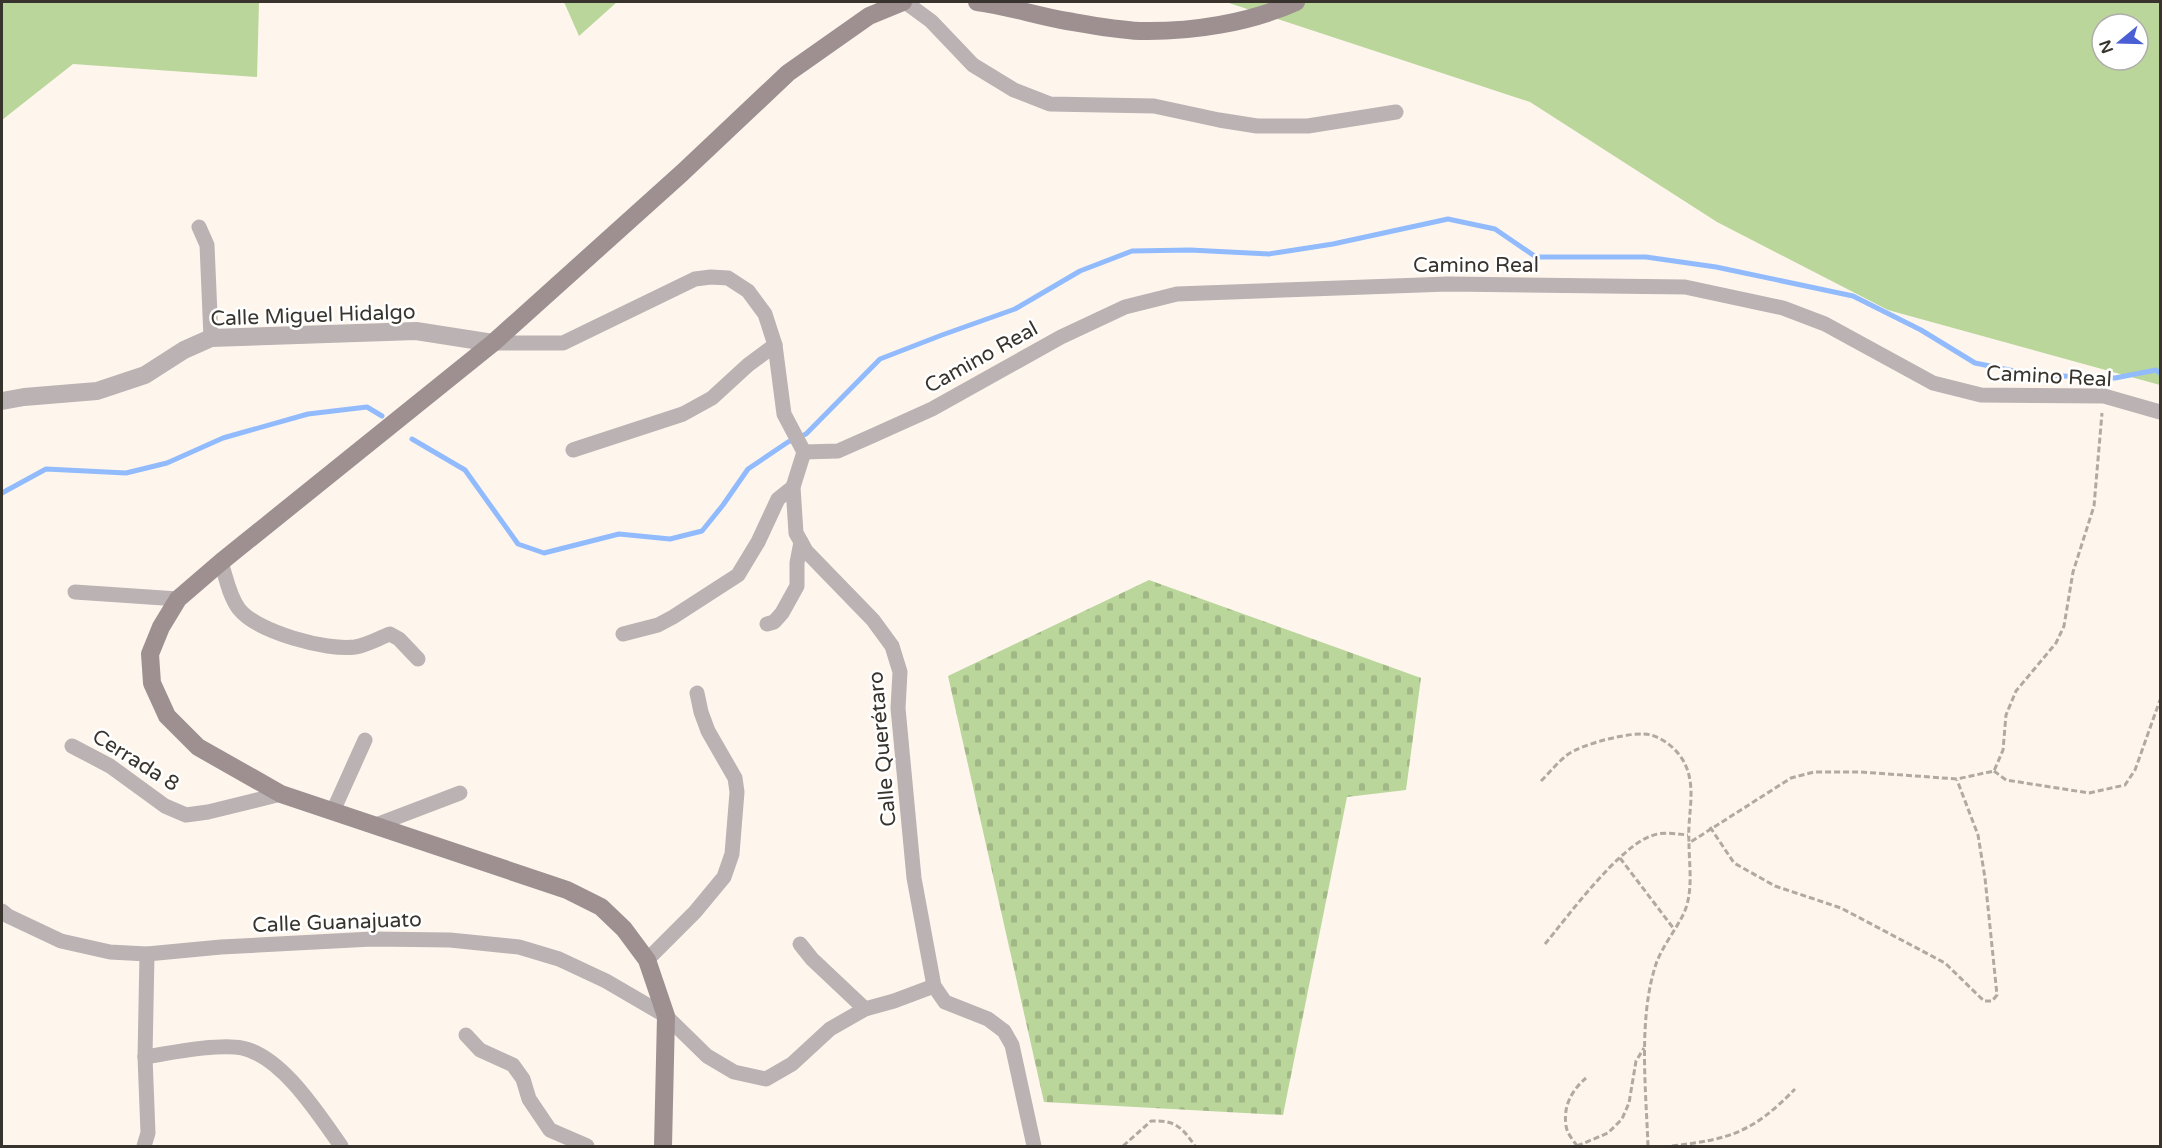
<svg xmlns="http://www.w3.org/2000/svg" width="2162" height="1148" font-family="'Varela Round',sans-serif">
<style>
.grass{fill:#bad69b;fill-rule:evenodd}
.cemetery{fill:url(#cemetery-stones)}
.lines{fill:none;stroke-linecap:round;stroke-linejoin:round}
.stream{stroke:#92bbfe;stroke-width:5}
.path{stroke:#b1aaa2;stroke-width:3;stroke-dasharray:6 3;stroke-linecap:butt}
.minor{stroke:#bbb2b3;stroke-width:15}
.tertiary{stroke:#bbb2b3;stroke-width:18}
.secondary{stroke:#9e9091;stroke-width:18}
.labels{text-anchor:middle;stroke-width:5;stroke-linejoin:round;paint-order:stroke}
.street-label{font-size:21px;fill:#38332d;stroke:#fff}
</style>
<defs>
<pattern id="cemetery-stones" width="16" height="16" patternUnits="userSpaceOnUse" patternTransform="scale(1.5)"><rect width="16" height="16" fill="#bad69b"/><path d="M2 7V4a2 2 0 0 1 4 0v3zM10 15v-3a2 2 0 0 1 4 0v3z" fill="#a1b886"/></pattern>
</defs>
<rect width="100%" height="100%" fill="#fef6ed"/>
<g class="grass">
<path d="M 2,2 L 259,2 L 257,77 L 73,64 L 2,120 Z"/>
<path d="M 564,2 L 617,2 L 579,36 Z"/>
<path d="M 1226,2 L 2160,2 L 2160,385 L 1888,310 L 1717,222 L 1530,102 ZM 2102,24 L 2138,24 L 2138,60 L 2102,60 Z"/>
</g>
<path class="cemetery" d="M 1149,580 L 1421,678 L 1406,790 L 1347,797 L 1283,1115 L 1044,1102 L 948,676 Z"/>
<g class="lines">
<g class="stream">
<path d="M 412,439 L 465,470 L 518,544 L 544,553 L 619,534 L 670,539 L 702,531 L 723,505 L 748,469 L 788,442 L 806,434 L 880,359 L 942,335 L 1015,309 L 1080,271 L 1132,251 L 1190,250 L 1269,254 L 1333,244 L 1448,219 L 1495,229 L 1536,257 L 1646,257 L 1716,267 L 1853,296 L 1921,330 L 1975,363 L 2029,374 L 2081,377 L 2115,378 L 2156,370 L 2160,373"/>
<path d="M 2,493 L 46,469 L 126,473 L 167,463 L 223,438 L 308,414 L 367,407 L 382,416"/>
</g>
<g class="path">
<path d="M 1994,771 L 2006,780 L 2089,793 L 2125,785 L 2135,770 L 2160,700"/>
<path d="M 1541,781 C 1550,772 1558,762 1567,755 C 1581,744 1635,730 1651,735 C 1665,739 1679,751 1685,764 C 1697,789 1687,816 1689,842"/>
<path d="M 1710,827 L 1734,863 L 1775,886 L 1841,908 L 1945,963 L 1984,1001 L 1992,1001 L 1997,995 L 1985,878 L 1978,835 L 1957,780"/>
<path d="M 1620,858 L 1674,929"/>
<path d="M 1545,944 C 1568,916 1619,847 1651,836 C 1663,831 1676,834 1688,835"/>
<path d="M 1123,1146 L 1151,1121 C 1175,1120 1182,1127 1195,1146"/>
<path d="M 1577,1146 L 1608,1133 L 1622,1119 L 1629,1103 L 1636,1061 L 1644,1048"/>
<path d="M 1577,1146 C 1573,1140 1566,1132 1566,1125 C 1563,1106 1572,1090 1586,1078"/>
<path d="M 1648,1146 C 1646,1090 1638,1018 1656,964 C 1662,947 1675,931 1683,915 C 1694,893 1689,866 1689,843 L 1791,778 L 1814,772 L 1861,772 L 1957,779 L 1994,771 L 2003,750 L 2006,715 L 2016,691 L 2056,643 L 2064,626 L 2073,572 L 2094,506 L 2102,413"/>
<path d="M 1672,1146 C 1731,1139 1753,1132 1795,1089"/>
</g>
<g class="minor">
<path d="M 905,2 L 931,21 L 973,65 L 1014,90 L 1050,104 L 1154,106 L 1219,120 L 1257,126 L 1308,126 L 1396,112"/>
<path d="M 199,227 L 207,245 L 211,338"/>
<path d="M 493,343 L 563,343 L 695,279 L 711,277 L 728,278 L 748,291 L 765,314 L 775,345 L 784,414 L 804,452 L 793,487 L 796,533 L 806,551 L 873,620 L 892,646 L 900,672 L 898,708 L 914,878 L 934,986 L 945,1002 L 988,1019 L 1004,1031 L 1012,1045 L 1034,1146"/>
<path d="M 573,450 L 683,414 L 712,398 L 748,365 L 775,345"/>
<path d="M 804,452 L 838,451 L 872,436 L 932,409 L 1061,337 L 1125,307 L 1177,294 L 1448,284 L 1685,287 L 1783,308 L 1825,324 L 1933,383 L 1981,395 L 2104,396 L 2160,412"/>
<path d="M 221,562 C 226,577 229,596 239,609 C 257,632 327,651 355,647 C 367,645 379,638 390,634 L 399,639 L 418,659"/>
<path d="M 75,592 L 178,599"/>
<path d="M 767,624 L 774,622 L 782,613 L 797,586 L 797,563 L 801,542"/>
<path d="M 623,634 L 658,625 L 673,617 L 738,575 L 758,542 L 778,499 L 793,487"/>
<path d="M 72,746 L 110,766 L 165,806 L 186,815 L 208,812 L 281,794"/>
<path d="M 333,811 L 365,740"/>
<path d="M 376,825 L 460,793"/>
<path d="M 2,911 L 8,916 L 61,941 L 110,952 L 147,954 L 221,947 L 372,939 L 450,940 L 519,947 L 559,959 L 606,981 L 666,1016 L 707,1056 L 734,1072 L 766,1079 L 792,1064 L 830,1029 L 865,1009 L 894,1001 L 934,986"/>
<path d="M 800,944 L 812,959 L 865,1009"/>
<path d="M 647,960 L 695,912 L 724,877 L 732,854 L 737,792 L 735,778 L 708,731 L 701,712 L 697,693"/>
<path d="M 466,1035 L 480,1050 L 513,1065 L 523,1079 L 529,1099 L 550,1130 L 587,1146"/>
<path d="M 145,1057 C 170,1053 219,1043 242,1048 C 282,1056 319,1115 341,1146"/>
<path d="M 144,1146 L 148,1133 L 145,1057 L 147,954"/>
</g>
<path class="tertiary" d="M 2,401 L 24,397 L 97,391 L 145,375 L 184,350 L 211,338 L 416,331 L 493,343"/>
<g class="secondary">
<path d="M 977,2 C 1008,6 1037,16 1067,21 C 1090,25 1116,30 1140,31 C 1192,32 1249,23 1296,2"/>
<path d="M 663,1146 L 666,1016 L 647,960 L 624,929 L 601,907 L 567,890 L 281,794 L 198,747 L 167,716 L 152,683 L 150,654 L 161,627 L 178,599 L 221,562 L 493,343 L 682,173 L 788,73 L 869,16 L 903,2"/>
</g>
</g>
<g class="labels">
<g class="street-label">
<text x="1476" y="272">Camino Real</text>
<text transform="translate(313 315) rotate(-2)" y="7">Calle Miguel Hidalgo</text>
<text transform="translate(981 357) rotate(-29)" y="7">Camino Real</text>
<text transform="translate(2049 376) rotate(3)" y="7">Camino Real</text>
<text transform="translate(882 749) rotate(-95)" y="7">Calle Querétaro</text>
<text transform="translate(136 760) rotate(32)" y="7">Cerrada 8</text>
<text transform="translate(337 922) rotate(-2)" y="7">Calle Guanajuato</text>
</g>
</g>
<rect width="2162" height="1148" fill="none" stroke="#38332d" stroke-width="6"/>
<g transform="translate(2120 42) rotate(251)"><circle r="28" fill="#ffffff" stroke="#afadab" stroke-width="1.5"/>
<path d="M0-4.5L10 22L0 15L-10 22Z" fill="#4a5fd3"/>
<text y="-9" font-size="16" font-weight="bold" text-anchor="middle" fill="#38332d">N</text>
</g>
</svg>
